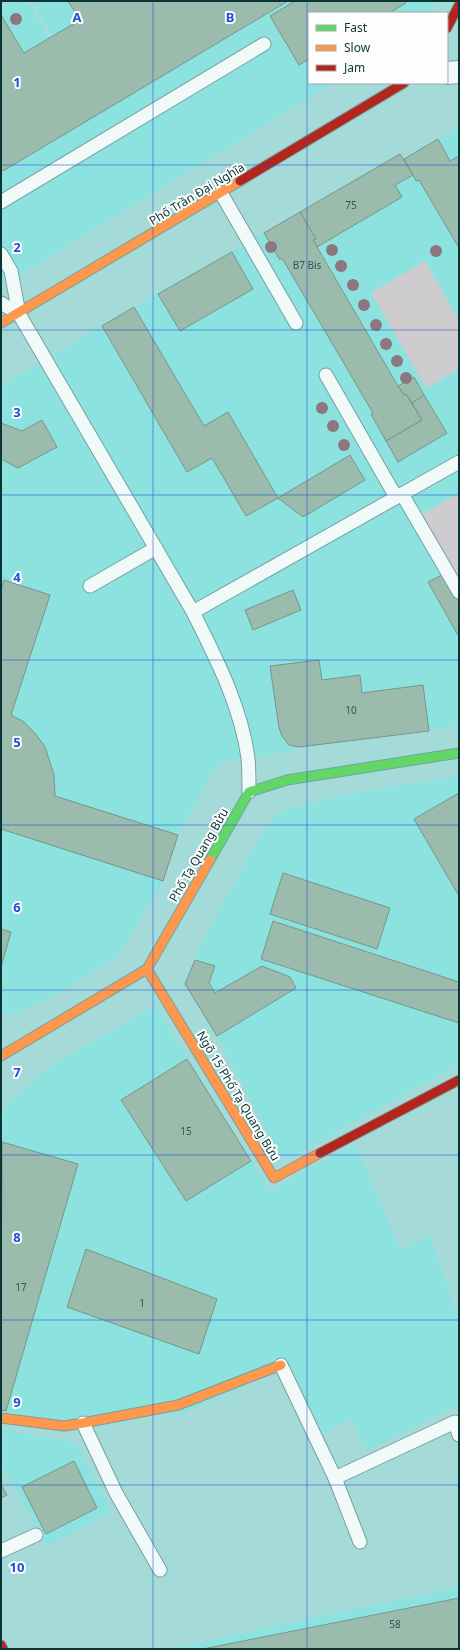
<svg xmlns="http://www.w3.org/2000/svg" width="460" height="1650" font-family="'Noto Sans',sans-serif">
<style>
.built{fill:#8ce2df}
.green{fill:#ceccce}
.building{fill:#9bbbad;stroke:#779689}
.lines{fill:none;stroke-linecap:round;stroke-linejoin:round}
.lane-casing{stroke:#75a2a0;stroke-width:15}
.street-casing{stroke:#75a2a0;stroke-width:24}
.fast-casing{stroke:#75a2a0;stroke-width:11}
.slow-casing{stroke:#75a2a0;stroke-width:11}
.jam-casing{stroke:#75a2a0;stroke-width:11}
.path{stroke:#c2d4d3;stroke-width:2.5;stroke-dasharray:4 2;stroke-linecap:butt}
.lane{stroke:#f1f9f9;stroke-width:13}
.street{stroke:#f1f9f9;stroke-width:22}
.fast{stroke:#63d668;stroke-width:9}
.slow{stroke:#ff974d;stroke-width:9}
.jam{stroke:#b3261e;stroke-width:9}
.tree{fill:#8d767f}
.grid{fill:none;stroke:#1d4ed8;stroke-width:1;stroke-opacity:0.55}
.labels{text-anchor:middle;stroke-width:4;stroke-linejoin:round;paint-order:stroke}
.number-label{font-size:10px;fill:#2e5753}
.street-label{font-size:12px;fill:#093635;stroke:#fdfdfd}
.grid-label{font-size:13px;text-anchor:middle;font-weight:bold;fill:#1d4ed8;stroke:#fdfdfd;stroke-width:4;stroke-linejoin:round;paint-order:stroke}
</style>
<rect width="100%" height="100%" fill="#a4dad8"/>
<g class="built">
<path d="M 1,1 L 434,1 L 431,13 L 309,13 L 309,83 L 333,83 L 1,286 Z"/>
<path d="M 459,127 L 459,724 L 429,731 L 308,746 L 279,753 L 224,761 L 212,772 L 178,835 L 163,881 L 120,954 L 53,997 L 16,1013 L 1,1014 L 1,386 L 88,334 L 400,154 L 404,159 Z"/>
<path d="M 459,775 L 459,1064 L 283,1161 L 217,1036 L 185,984 L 202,942 L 261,835 L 279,812 L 332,798 Z"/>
<path d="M 156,1006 L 270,1191 L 355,1144 L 401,1251 L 430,1236 L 459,1321 L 459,1404 L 366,1451 L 351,1419 L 315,1436 L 282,1369 L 185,1413 L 65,1420 L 1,1412 L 1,1119 L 7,1105 L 26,1087 L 56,1063 Z"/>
<path d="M 1,1429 L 77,1443 L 111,1512 L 47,1546 L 1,1463 Z"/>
<path d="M 459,1587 L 459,1649 L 168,1649 Z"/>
</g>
<g class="green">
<path d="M 425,261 L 459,320 L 459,369 L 426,388 L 371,293 Z"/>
<path d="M 459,493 L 459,585 L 419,516 Z"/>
</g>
<g class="building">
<path d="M 68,1 L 288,1 L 3,171 L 1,168 L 1,15 L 24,53 L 80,20 Z"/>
<path d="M 295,1 L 405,1 L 406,3 L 389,13 L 309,13 L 309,59 L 299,65 L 270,16 Z"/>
<path d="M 438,139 L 450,161 L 459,156 L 459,248 L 419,180 L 416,181 L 404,159 Z"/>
<path d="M 400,154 L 413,175 L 395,185 L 402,197 L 317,247 L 313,240 L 316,239 L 300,212 Z"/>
<path d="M 300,212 L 316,239 L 313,240 L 398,386 L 404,395 L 406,394 L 422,420 L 386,441 L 371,414 L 373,413 L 282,258 L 280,260 L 264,233 Z"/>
<path d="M 232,252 L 253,289 L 180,331 L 158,294 Z"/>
<path d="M 134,307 L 204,426 L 228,412 L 278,498 L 246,516 L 212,458 L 187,472 L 102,326 Z"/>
<path d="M 414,377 L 424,395 L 412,403 L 406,394 L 404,395 L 398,386 Z"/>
<path d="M 424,395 L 447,433 L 398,462 L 386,441 L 422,420 L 412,403 Z"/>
<path d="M 42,420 L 57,447 L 18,468 L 1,459 L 1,423 L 22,431 Z"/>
<path d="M 350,455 L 365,480 L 303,517 L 278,498 Z"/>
<path d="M 446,573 L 459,596 L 459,637 L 428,582 Z"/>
<path d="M 4,580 L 50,595 L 11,715 L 24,722 L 35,733 L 45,747 L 54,775 L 55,796 L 178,835 L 163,881 L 1,829 L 1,590 Z"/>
<path d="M 293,590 L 301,610 L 253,630 L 245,610 Z"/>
<path d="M 319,660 L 322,680 L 360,675 L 362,693 L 423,685 L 429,731 L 299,747 L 289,745 L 282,736 L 279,728 L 270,666 Z"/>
<path d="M 459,793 L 459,896 L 414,819 Z"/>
<path d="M 283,873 L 390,908 L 377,949 L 270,914 Z"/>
<path d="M 273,921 L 459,982 L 459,1023 L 261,959 Z"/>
<path d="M 1,929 L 11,932 L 1,967 Z"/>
<path d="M 195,960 L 215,966 L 209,983 L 215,993 L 262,966 L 290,977 L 296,988 L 217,1036 L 185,984 Z"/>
<path d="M 187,1059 L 251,1161 L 186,1201 L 121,1100 Z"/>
<path d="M 2,1142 L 78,1164 L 6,1411 L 1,1410 Z"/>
<path d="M 86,1249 L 217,1299 L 199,1354 L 67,1307 Z"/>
<path d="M 74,1461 L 97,1508 L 46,1534 L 22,1487 Z"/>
<path d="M 1,1484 L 7,1495 L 1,1498 Z"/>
<path d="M 459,1598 L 459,1649 L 203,1649 Z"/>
</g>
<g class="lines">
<g class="lane-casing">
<g id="lane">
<path d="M 221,193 L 296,323"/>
<path d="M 1,202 L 264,44"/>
<path d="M 1,254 L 11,271 L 19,314 L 193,612 C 216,658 241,706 248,758 C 249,769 249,781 249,792"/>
<path d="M 1,303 L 19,314"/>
<path d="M 326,375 L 396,497"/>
<path d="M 402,494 L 459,592"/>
<path d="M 90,586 L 156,548"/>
<path d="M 193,612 L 459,462"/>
<path d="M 281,1365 L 335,1478 L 360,1542"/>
<path d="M 83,1423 L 116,1493 L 160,1570"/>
<path d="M 335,1478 L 455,1422 L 459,1435"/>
<path d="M 1,1551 L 36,1535"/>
</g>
</g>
<g class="street-casing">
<path id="street" d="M 447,73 L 459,72"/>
</g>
<g class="fast-casing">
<path id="fast" d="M 210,860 L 249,792 L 287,780 L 459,753"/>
</g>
<g class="slow-casing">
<g id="slow">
<path d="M 1,323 L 240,181"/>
<path d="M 147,969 L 274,1178 L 320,1153"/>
<path d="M 1,1056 L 147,969 L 210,860"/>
<path d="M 1,1418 L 64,1426 L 83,1423 L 178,1405 L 281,1365"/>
</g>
</g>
<g class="jam-casing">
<g id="jam">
<path d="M 447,28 L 459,5"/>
<path d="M 240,181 L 404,83"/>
<path d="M 320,1153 L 459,1080"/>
<path d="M 1,1645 L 3,1649"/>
</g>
</g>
<g class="path">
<path d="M 30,1 L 51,37"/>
<path d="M 1,6 L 9,1"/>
</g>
<use href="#lane" class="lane"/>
<use href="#street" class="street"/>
<use href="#fast" class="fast"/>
<use href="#slow" class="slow"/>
<use href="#jam" class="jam"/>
</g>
<g class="tree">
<circle cx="16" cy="19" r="6"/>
<circle cx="271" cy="247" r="6"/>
<circle cx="332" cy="250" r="6"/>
<circle cx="436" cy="251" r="6"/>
<circle cx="341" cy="266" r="6"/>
<circle cx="353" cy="285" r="6"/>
<circle cx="364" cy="305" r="6"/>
<circle cx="376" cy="325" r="6"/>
<circle cx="386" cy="344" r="6"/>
<circle cx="397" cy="361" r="6"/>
<circle cx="406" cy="378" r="6"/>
<circle cx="322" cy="408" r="6"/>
<circle cx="333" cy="426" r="6"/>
<circle cx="344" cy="445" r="6"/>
</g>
<path class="grid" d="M 153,1 L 153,1649M 307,1 L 307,1649M 1,165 L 459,165M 1,330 L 459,330M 1,495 L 459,495M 1,660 L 459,660M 1,825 L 459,825M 1,990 L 459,990M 1,1155 L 459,1155M 1,1320 L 459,1320M 1,1485 L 459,1485"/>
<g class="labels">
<g class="number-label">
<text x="351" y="209">75</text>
<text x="307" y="269">B7 Bis</text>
<text x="351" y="714">10</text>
<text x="186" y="1135">15</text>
<text x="21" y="1291">17</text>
<text x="142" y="1307">1</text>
<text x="395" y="1628">58</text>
</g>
<g class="street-label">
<text transform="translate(197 194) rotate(-31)" y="4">Phố Trần Đại Nghĩa</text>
<text transform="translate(199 855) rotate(-60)" y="4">Phố Tạ Quang Bửu</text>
<text transform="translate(238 1096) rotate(59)" y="4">Ngõ 15 Phố Tạ Quang Bửu</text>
</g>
</g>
<g class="grid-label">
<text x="77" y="22">A</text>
<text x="230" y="22">B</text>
<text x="17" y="87">1</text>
<text x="17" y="252">2</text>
<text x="17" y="417">3</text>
<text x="17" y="582">4</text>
<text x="17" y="747">5</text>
<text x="17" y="912">6</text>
<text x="17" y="1077">7</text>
<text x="17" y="1242">8</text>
<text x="17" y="1407">9</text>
<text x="17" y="1572">10</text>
</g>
<rect width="460" height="1650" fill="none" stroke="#093635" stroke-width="4"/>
<rect x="308" y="12" width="140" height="72" fill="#fdfdfd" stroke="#9badad"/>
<rect x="316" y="25" width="20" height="6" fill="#63d668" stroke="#9badad"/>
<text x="344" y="32" font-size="12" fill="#093635">Fast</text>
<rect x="316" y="45" width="20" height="6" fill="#ff974d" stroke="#9badad"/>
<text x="344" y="52" font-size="12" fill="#093635">Slow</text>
<rect x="316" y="65" width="20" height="6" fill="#b3261e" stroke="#9badad"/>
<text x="344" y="72" font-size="12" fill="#093635">Jam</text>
</svg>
